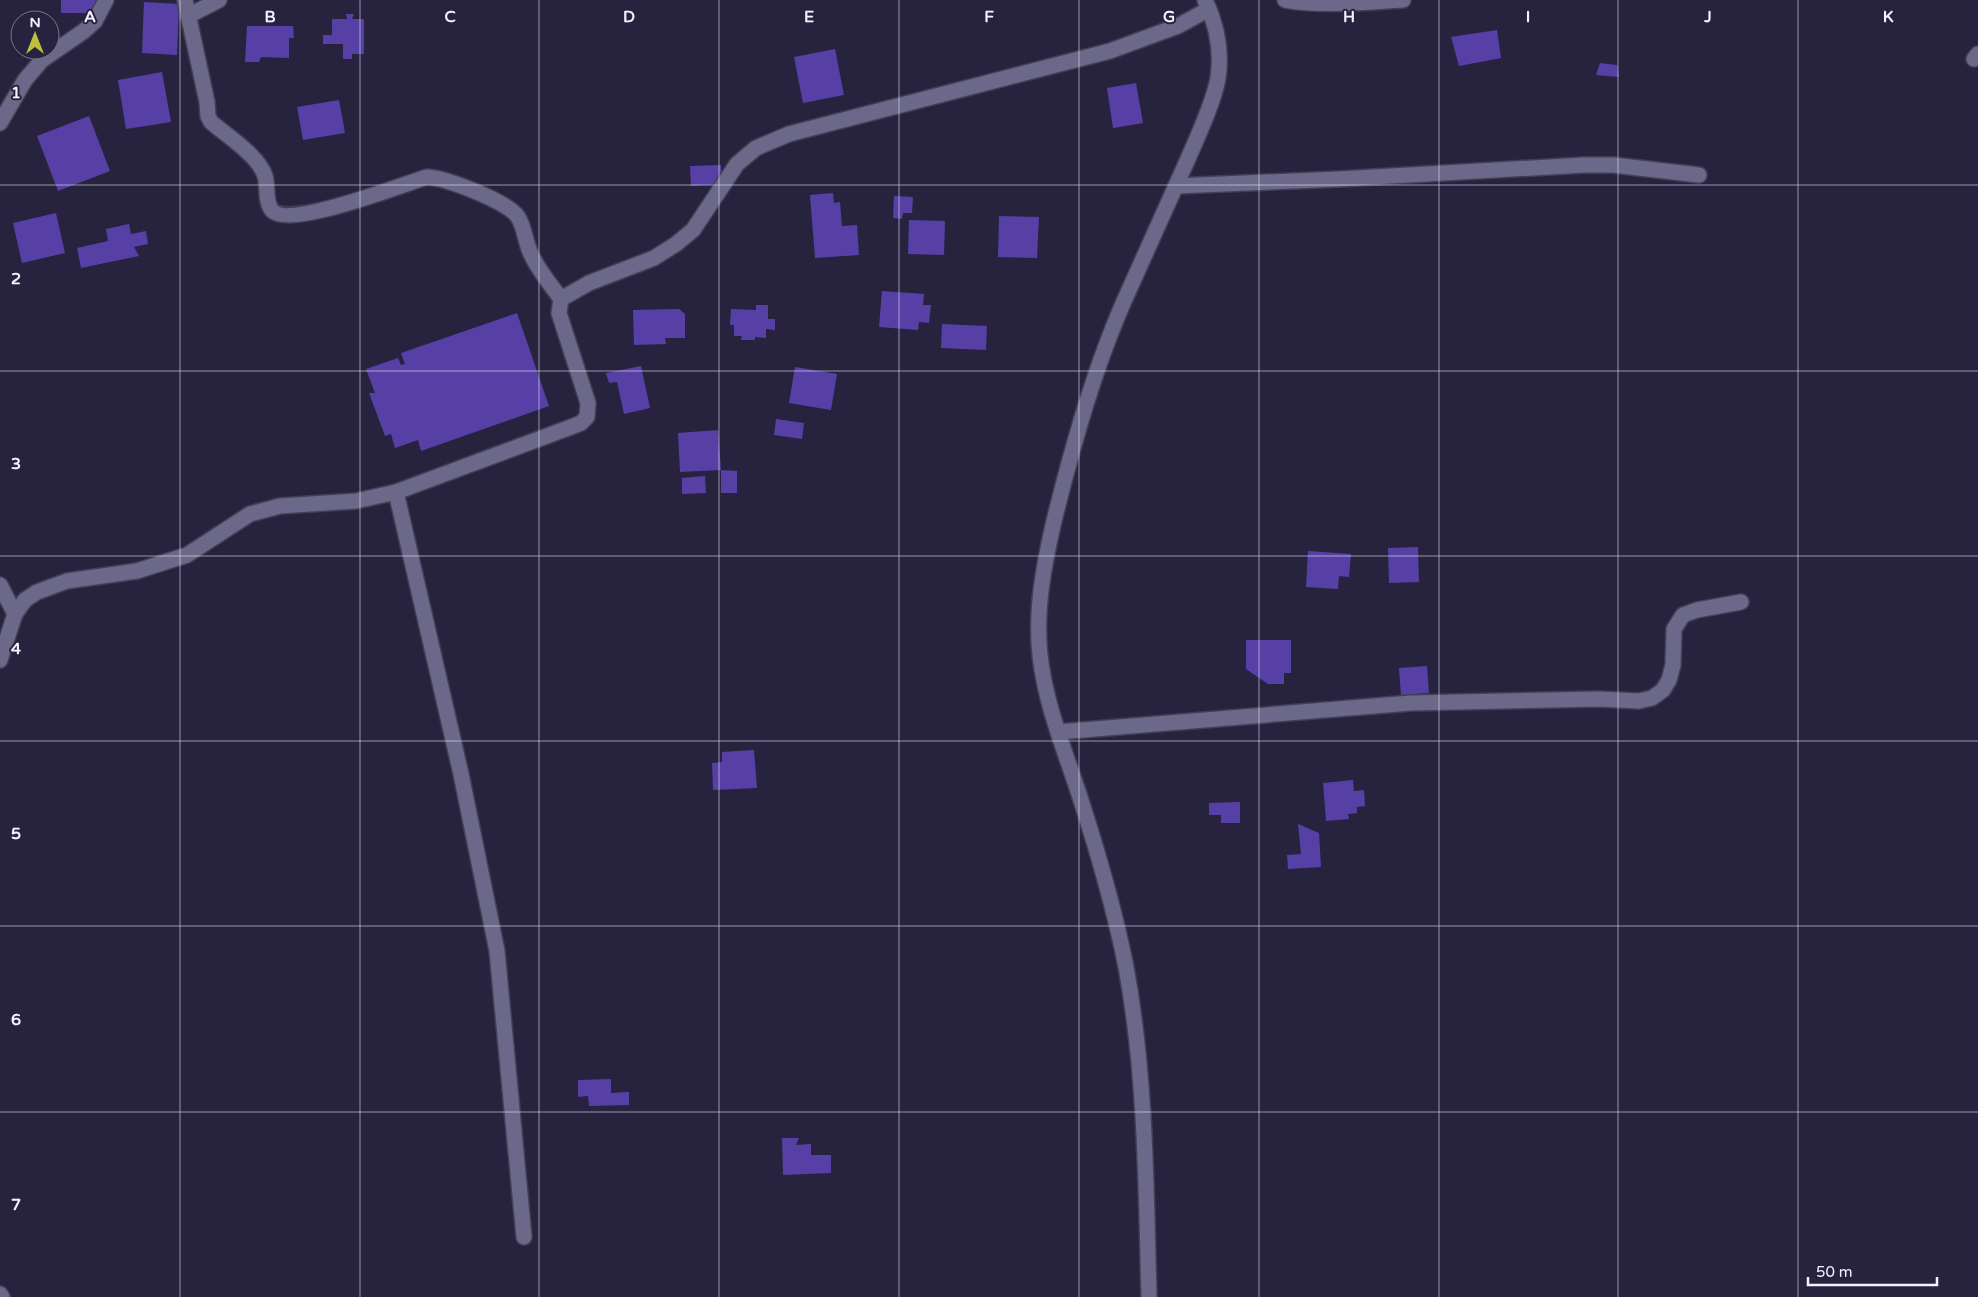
<svg xmlns="http://www.w3.org/2000/svg" width="1978" height="1297" font-family="'Varela Round',sans-serif">
<style>
.building{fill:#5740a5}
.lines{fill:none;stroke-linecap:round;stroke-linejoin:round}
.minor-casing{stroke:#423f55;stroke-width:18}
.minor{stroke:#6b6889;stroke-width:15}
.grid{fill:none;stroke:#f3f2fe;stroke-width:1;stroke-opacity:0.55}
.grid-label{font-size:16px;text-anchor:middle;font-weight:bold;fill:#f3f2fe;stroke:#27233f;stroke-width:4;stroke-linejoin:round;paint-order:stroke}
</style>
<rect width="100%" height="100%" fill="#27233f"/>
<g class="building">
<rect x="61" y="0" width="47" height="13"/>
<path d="M 144,2 L 179,4 L 177,55 L 142,53 Z"/>
<path d="M 346,14 L 354,14 L 352,19 L 364,19 L 364,54 L 352,54 L 352,59 L 343,59 L 343,44 L 323,44 L 323,35 L 332,35 L 332,19 L 347,19 Z"/>
<path d="M 247,26 L 293,26 L 294,38 L 289,38 L 289,58 L 261,57 L 259,62 L 245,62 Z"/>
<path d="M 1497,30 L 1501,58 L 1459,66 L 1451,37 Z"/>
<path d="M 835,49 L 844,95 L 803,103 L 794,57 Z"/>
<path d="M 1600,63 L 1617,65 L 1619,77 L 1596,75 Z"/>
<path d="M 162,72 L 171,122 L 126,129 L 118,80 Z"/>
<path d="M 1136,83 L 1143,123 L 1113,128 L 1107,88 Z"/>
<path d="M 339,100 L 345,133 L 303,140 L 297,107 Z"/>
<path d="M 89,116 L 110,171 L 58,191 L 37,136 Z"/>
<path d="M 721,165 L 722,184 L 691,186 L 690,166 Z"/>
<path d="M 833,193 L 834,203 L 840,202 L 842,226 L 857,225 L 859,255 L 815,258 L 810,195 Z"/>
<path d="M 894,196 L 913,197 L 912,213 L 903,213 L 902,219 L 893,218 Z"/>
<path d="M 56,213 L 65,253 L 22,263 L 13,223 Z"/>
<path d="M 999,216 L 1039,217 L 1037,258 L 998,257 Z"/>
<path d="M 909,220 L 945,221 L 944,255 L 908,254 Z"/>
<path d="M 129,224 L 131,234 L 146,231 L 148,244 L 134,247 L 139,256 L 81,268 L 77,248 L 108,241 L 106,229 Z"/>
<path d="M 882,291 L 924,294 L 923,305 L 931,305 L 929,323 L 919,322 L 918,330 L 879,327 Z"/>
<path d="M 756,305 L 768,305 L 768,319 L 775,319 L 775,330 L 766,329 L 766,338 L 755,337 L 755,340 L 741,340 L 742,336 L 734,336 L 734,325 L 730,325 L 731,309 L 756,310 Z"/>
<path d="M 679,309 L 685,314 L 685,338 L 665,338 L 666,344 L 634,345 L 633,310 Z"/>
<path d="M 517,313 L 549,406 L 421,451 L 418,440 L 395,448 L 391,434 L 385,436 L 369,393 L 375,393 L 366,369 L 398,358 L 401,365 L 405,364 L 401,353 Z"/>
<path d="M 942,324 L 987,326 L 986,350 L 941,348 Z"/>
<path d="M 641,366 L 650,408 L 624,414 L 617,382 L 609,383 L 606,373 Z"/>
<path d="M 795,367 L 837,374 L 831,410 L 789,403 Z"/>
<path d="M 776,419 L 804,423 L 802,439 L 774,435 Z"/>
<path d="M 718,430 L 721,470 L 680,472 L 678,433 Z"/>
<path d="M 721,470 L 737,471 L 737,493 L 721,493 Z"/>
<path d="M 705,476 L 706,493 L 682,494 L 682,478 Z"/>
<path d="M 1418,547 L 1419,582 L 1389,583 L 1388,548 Z"/>
<path d="M 1308,551 L 1351,554 L 1349,577 L 1339,576 L 1338,589 L 1306,587 Z"/>
<path d="M 1246,640 L 1291,640 L 1291,673 L 1284,673 L 1284,684 L 1268,684 L 1246,669 Z"/>
<path d="M 1427,666 L 1429,693 L 1401,695 L 1399,668 Z"/>
<path d="M 754,750 L 757,788 L 713,790 L 712,763 L 722,762 L 722,752 Z"/>
<path d="M 1353,780 L 1354,791 L 1364,790 L 1365,806 L 1357,807 L 1357,813 L 1348,814 L 1349,819 L 1326,821 L 1323,783 Z"/>
<path d="M 1240,802 L 1240,823 L 1221,823 L 1221,815 L 1209,815 L 1209,803 Z"/>
<path d="M 1298,824 L 1319,833 L 1321,867 L 1288,869 L 1287,855 L 1301,854 Z"/>
<path d="M 611,1079 L 611,1093 L 629,1092 L 629,1105 L 589,1106 L 588,1096 L 578,1097 L 578,1080 Z"/>
<path d="M 782,1138 L 799,1138 L 796,1145 L 811,1144 L 811,1155 L 831,1155 L 831,1173 L 783,1175 Z"/>
</g>
<g class="lines">
<g class="minor-casing">
<g id="minor">
<path d="M 1285,0 C 1323,7 1364,2 1403,0"/>
<path d="M 188,16 L 219,0"/>
<path d="M 1974,59 L 1978,54"/>
<path d="M 0,123 L 25,80 L 42,60 L 84,31 L 95,21 L 106,0"/>
<path d="M 1176,186 L 1339,179 L 1584,165 L 1613,165 L 1699,175"/>
<path d="M 561,299 L 589,283 L 654,258 L 676,244 L 693,230 L 737,164 L 756,148 L 789,134 L 1110,51 L 1178,26 L 1209,9"/>
<path d="M 396,492 L 461,774 L 497,951 L 524,1237"/>
<path d="M 0,585 L 15,614"/>
<path d="M 0,660 L 15,614 L 25,600 L 37,592 L 67,581 L 137,571 L 187,555 L 250,514 L 280,506 L 356,501 L 396,492 L 571,427 L 581,423 L 587,417 L 588,403 L 559,313 L 561,299 C 551,285 538,270 531,254 C 525,242 525,228 518,217 C 509,202 446,178 427,177 C 404,184 284,231 271,209 C 265,200 268,186 265,176 C 259,156 226,135 211,122 L 208,116 L 207,102 L 185,0"/>
<path d="M 1058,732 L 1411,703 L 1599,699 L 1639,701 L 1652,698 L 1663,690 L 1669,680 L 1673,665 L 1674,629 L 1683,615 L 1697,610 L 1741,602"/>
<path d="M 0,1294 L 2,1297"/>
<path d="M 1149,1297 C 1146,1187 1146,1075 1126,967 C 1114,907 1097,849 1078,791 C 1063,746 1045,702 1040,655 C 1035,611 1044,564 1054,521 C 1073,444 1096,362 1129,290 C 1148,247 1168,204 1187,161 C 1197,138 1214,102 1218,78 C 1222,51 1217,25 1205,0"/>
</g>
</g>
<use href="#minor" class="minor"/>
</g>
<path class="grid" d="M 180,0 L 180,1297M 360,0 L 360,1297M 539,0 L 539,1297M 719,0 L 719,1297M 899,0 L 899,1297M 1079,0 L 1079,1297M 1259,0 L 1259,1297M 1439,0 L 1439,1297M 1618,0 L 1618,1297M 1798,0 L 1798,1297M 0,185 L 1978,185M 0,371 L 1978,371M 0,556 L 1978,556M 0,741 L 1978,741M 0,926 L 1978,926M 0,1112 L 1978,1112"/>
<g class="grid-label">
<text x="90" y="22">A</text>
<text x="270" y="22">B</text>
<text x="450" y="22">C</text>
<text x="629" y="22">D</text>
<text x="809" y="22">E</text>
<text x="989" y="22">F</text>
<text x="1169" y="22">G</text>
<text x="1349" y="22">H</text>
<text x="1528" y="22">I</text>
<text x="1708" y="22">J</text>
<text x="1888" y="22">K</text>
<text x="16" y="98">1</text>
<text x="16" y="284">2</text>
<text x="16" y="469">3</text>
<text x="16" y="654">4</text>
<text x="16" y="839">5</text>
<text x="16" y="1025">6</text>
<text x="16" y="1210">7</text>
</g>
<g transform="translate(35 35)"><circle r="24" fill="#27233f" stroke="#79768b"/>
<path d="M0-4L9 19L0 12L-9 19Z" fill="#bfbe41"/>
<text y="-8" font-size="14" font-weight="bold" text-anchor="middle" fill="#f3f2fe">N</text>
</g>
<path d="M1808 1277v8h129v-8" fill="none" stroke="#f3f2fe" stroke-width="2.5"/>
<text x="1816" y="1277" font-size="15" fill="#f3f2fe" stroke="#27233f" stroke-width="4" paint-order="stroke">50 m</text>
</svg>
